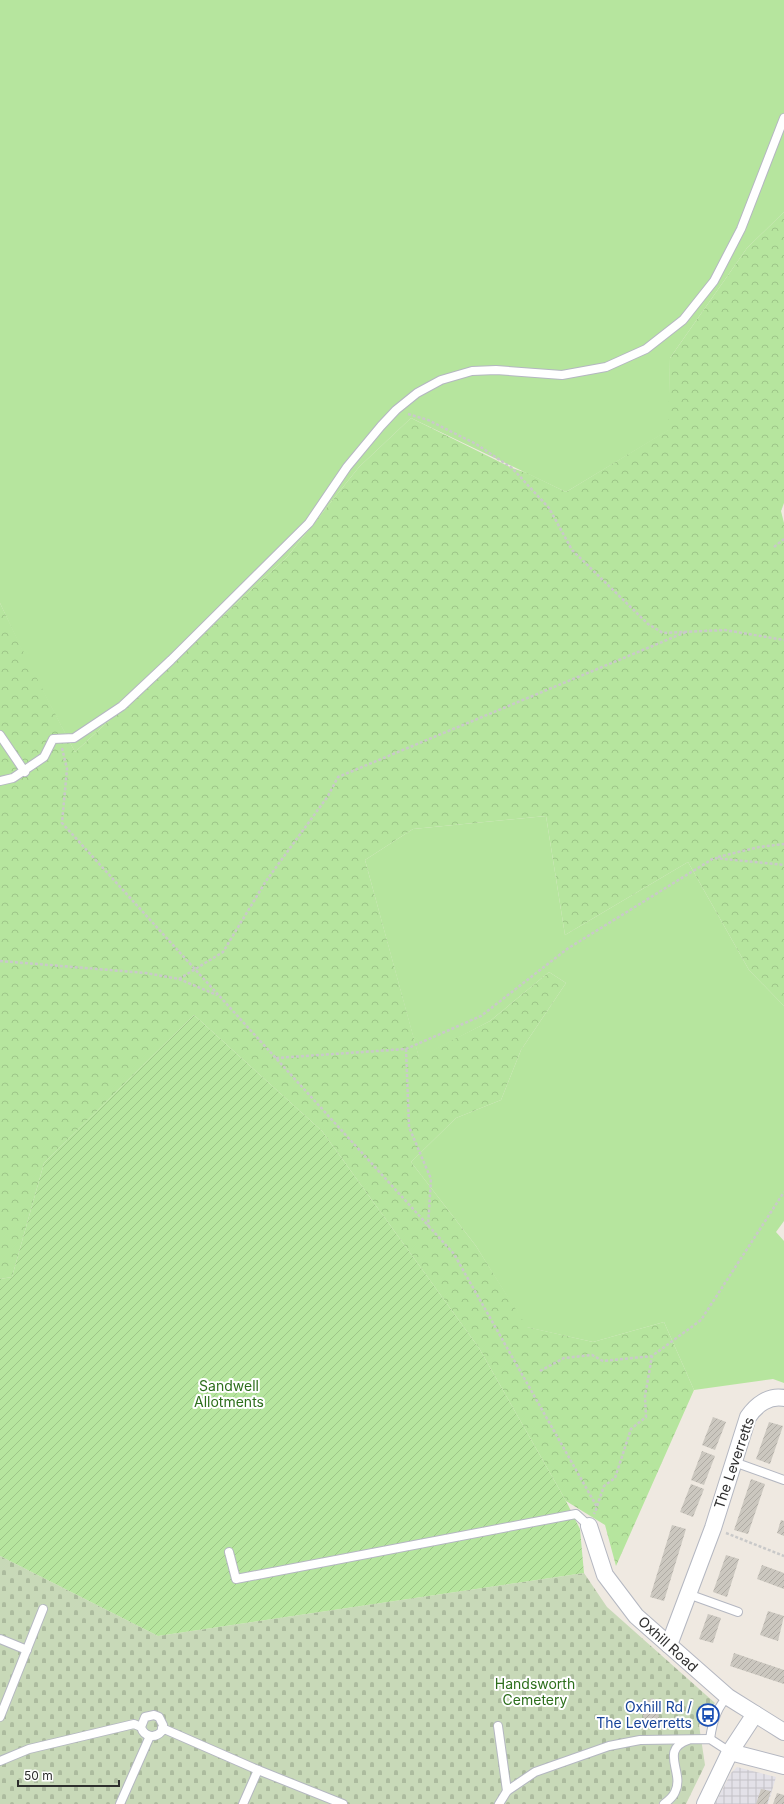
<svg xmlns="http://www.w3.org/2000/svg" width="784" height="1804" font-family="Inter,sans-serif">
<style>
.industrial{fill:url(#industrial-grid)}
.grass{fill:#b6e59e}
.forest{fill:url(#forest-crowns)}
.cemetery{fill:url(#cemetery-stones)}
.garden{fill:url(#garden-furrows)}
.building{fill:url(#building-hatch)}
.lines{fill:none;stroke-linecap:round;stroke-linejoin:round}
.lane-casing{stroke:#b4b7c1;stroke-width:10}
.street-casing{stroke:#b4b7c1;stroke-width:18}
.path{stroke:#c9c9c9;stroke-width:2.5;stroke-dasharray:3 2;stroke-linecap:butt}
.lane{stroke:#fff;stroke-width:8}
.street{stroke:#fff;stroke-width:16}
.labels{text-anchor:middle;stroke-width:4;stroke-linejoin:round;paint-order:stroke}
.park-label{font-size:14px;fill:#2c6e1b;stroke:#fff}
.street-label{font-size:14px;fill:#2e2e2e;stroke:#fff}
.transit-label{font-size:14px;fill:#164399;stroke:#fff;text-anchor:end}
</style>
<defs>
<pattern id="industrial-grid" width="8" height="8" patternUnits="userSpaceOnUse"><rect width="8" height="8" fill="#e3e1e8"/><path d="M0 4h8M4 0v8" fill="none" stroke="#c3c1c7"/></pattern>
<pattern id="forest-crowns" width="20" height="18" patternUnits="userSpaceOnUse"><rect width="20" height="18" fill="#b6e59e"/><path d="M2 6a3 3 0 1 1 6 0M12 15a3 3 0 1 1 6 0" fill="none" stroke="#9dc588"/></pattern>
<pattern id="cemetery-stones" width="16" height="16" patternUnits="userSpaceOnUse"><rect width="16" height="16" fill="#c8d9b8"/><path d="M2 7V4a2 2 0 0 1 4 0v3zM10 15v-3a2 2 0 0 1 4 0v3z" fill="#acbb9e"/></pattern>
<pattern id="garden-furrows" width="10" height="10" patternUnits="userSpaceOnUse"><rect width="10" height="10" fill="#b6e59e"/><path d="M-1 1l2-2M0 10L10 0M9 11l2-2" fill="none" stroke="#9dc588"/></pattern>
<pattern id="building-hatch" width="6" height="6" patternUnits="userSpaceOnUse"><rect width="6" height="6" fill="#cbc7bf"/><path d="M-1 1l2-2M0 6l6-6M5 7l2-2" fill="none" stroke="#afaba4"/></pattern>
</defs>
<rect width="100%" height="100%" fill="#efe9e1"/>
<path class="industrial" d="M 737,1767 L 776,1777 L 768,1804 L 715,1804 L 731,1773 Z"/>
<g class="grass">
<path d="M 0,0 L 784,0 L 784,212 L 747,248 L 670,358 L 669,430 L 566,492 L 411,418 L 359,467 L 287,557 L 75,752 L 28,663 L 0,603 Z"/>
<path d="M 546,816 L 565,935 L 688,862 L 749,970 L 784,1006 L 784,1221 L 776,1232 L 784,1241 L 784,1383 L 773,1379 L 694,1390 L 664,1322 L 593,1342 L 526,1327 L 476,1246 L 411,1162 L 456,1118 L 501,1100 L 521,1050 L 566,983 L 549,972 L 490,1021 L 419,1058 L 365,860 L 413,829 Z"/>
</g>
<path class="forest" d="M 784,212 L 784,503 L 781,511 L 784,523 L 784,1006 L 749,970 L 688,862 L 565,935 L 546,816 L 413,829 L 365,860 L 419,1057 L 490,1021 L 549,972 L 566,983 L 521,1050 L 501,1100 L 456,1118 L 411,1162 L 476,1246 L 527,1327 L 593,1342 L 664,1322 L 694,1390 L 616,1566 L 605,1525 L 566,1501 L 479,1348 L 322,1131 L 194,1015 L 44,1163 L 12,1277 L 0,1279 L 0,603 L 29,663 L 75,752 L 287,557 L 359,467 L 411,418 L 512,468 L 527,473 L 566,492 L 668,430 L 670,358 L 747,248 Z"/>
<path class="cemetery" d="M 0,1556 L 158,1636 L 584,1573 L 607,1607 L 715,1703 L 699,1725 L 705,1765 L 686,1804 L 0,1804 Z"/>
<path class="garden" d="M 194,1015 L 322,1131 L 479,1348 L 566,1501 L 580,1529 L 584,1573 L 158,1636 L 0,1556 L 0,1279 L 12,1277 L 44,1163 Z"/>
<g class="building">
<path d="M 713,1417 L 726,1422 L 715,1450 L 702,1445 Z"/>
<path d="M 769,1422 L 783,1426 L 770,1464 L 756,1459 Z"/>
<path d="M 702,1451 L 715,1456 L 704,1485 L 691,1480 Z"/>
<path d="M 751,1479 L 765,1484 L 748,1534 L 734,1530 Z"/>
<path d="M 691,1484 L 704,1489 L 693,1517 L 680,1512 Z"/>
<path d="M 781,1520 L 784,1521 L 784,1536 L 777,1533 Z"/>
<path d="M 672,1525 L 686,1529 L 664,1601 L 650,1597 Z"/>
<path d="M 726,1555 L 739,1559 L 727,1597 L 713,1592 Z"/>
<path d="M 762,1565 L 784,1573 L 784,1589 L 757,1579 Z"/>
<path d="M 768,1611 L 784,1616 L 778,1641 L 760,1635 Z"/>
<path d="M 708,1614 L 721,1618 L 713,1643 L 699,1639 Z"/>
<path d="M 734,1653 L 784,1670 L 784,1684 L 730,1666 Z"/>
<path d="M 653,1698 L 660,1720 L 646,1725 L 639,1703 Z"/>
<path d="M 761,1789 L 771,1791 L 767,1804 L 756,1804 Z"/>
<path d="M 777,1793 L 784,1795 L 784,1804 L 773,1804 Z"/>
</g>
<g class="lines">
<g class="lane-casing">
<g id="lane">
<path d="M 0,735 L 25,772"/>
<path d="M 0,781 L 13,778 L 44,757 L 53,739 L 74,738 L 122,706 L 171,660 L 309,523 L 347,467 L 381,426 L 396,410 L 417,393 L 441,380 L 472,371 L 496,370 L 562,375 L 606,367 L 646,349 L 683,320 L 714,281 L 741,229 L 784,118"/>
<path d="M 734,1462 L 784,1480"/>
<path d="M 229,1552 L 236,1579 L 576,1514 L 589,1526"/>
<path d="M 688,1594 L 738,1612"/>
<path d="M 0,1639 L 27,1650"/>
<path d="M 0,1717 L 43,1609"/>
<path d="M 498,1726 L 507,1791"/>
<path d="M 162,1728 L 258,1770 L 343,1804"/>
<path d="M 710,1739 C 712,1725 717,1706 728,1697"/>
<path d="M 0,1761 L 29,1749 L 134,1724 L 141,1727 C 144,1737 155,1739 162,1731 L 163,1725 L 159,1717 L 154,1715 L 145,1717 L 141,1727"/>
<path d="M 120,1804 L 150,1736"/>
<path d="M 243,1804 L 258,1770"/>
<path d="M 499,1804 L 507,1791 L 535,1772 L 609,1746 L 640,1740 L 710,1739 L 730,1752"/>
<path d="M 664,1804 C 668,1801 673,1797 675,1792 C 685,1773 659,1750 688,1740"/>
</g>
</g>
<g class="street-casing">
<g id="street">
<path d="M 589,1526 L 605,1575 L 636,1616 L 728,1697 L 784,1732"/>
<path d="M 669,1645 L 713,1528 L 748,1417 C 756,1405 769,1395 784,1398"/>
<path d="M 730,1752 L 784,1766"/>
<path d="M 705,1804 L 730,1752 L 755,1714"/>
</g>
</g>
<g class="path">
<path d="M 408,414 L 428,420 L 476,444 L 512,468 L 549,508 L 572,550 L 648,624 L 663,633 L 725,630 L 784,640"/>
<path d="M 774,547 L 784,539"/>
<path d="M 62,748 L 67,769 L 62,823 L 454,1254 L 597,1507 L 594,1514"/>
<path d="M 718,857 L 759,847 L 784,844"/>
<path d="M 0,961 L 146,973 L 179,979 L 217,995"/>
<path d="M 179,979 L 223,952 L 266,881 L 328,796 L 338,777 L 686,632"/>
<path d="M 406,1049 L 409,1127 L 431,1179 L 428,1226"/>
<path d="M 276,1058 L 406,1049 L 481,1016 L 567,949 L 714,858 L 784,865"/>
<path d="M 540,1371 L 564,1358 L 592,1355 L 603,1361 L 652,1356 L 701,1320 L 784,1192"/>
<path d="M 597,1506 L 604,1486 L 615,1478 L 631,1429 L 646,1417 L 645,1396 L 652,1356"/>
<path d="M 726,1533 L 784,1556"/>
</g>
<use href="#lane" class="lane"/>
<use href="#street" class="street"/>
</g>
<defs>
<g id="bus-ring" transform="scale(1.15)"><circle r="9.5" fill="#fff" stroke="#1a4fb4" stroke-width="1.5"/><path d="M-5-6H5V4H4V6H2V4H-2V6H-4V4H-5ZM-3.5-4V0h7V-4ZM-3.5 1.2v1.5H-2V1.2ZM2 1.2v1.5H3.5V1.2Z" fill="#1a4fb4"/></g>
</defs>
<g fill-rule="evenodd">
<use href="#bus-ring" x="708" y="1715"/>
</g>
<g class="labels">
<g class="park-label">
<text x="229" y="1391">Sandwell<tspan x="229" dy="16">Allotments</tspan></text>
<text x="535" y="1689">Handsworth<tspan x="535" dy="16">Cemetery</tspan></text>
</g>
<g class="street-label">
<text transform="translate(734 1463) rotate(-71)" y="5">The Leverretts</text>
<text transform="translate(668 1644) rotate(42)" y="5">Oxhill Road</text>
</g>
<g class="transit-label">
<text x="692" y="1712">Oxhill Rd /<tspan x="692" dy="16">The Leverretts</tspan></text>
</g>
</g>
<path d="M18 1780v6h101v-6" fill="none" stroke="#2e2e2e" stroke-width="2"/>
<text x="24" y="1780" font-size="12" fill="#2e2e2e" stroke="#ffffff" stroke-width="3" paint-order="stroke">50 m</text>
</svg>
